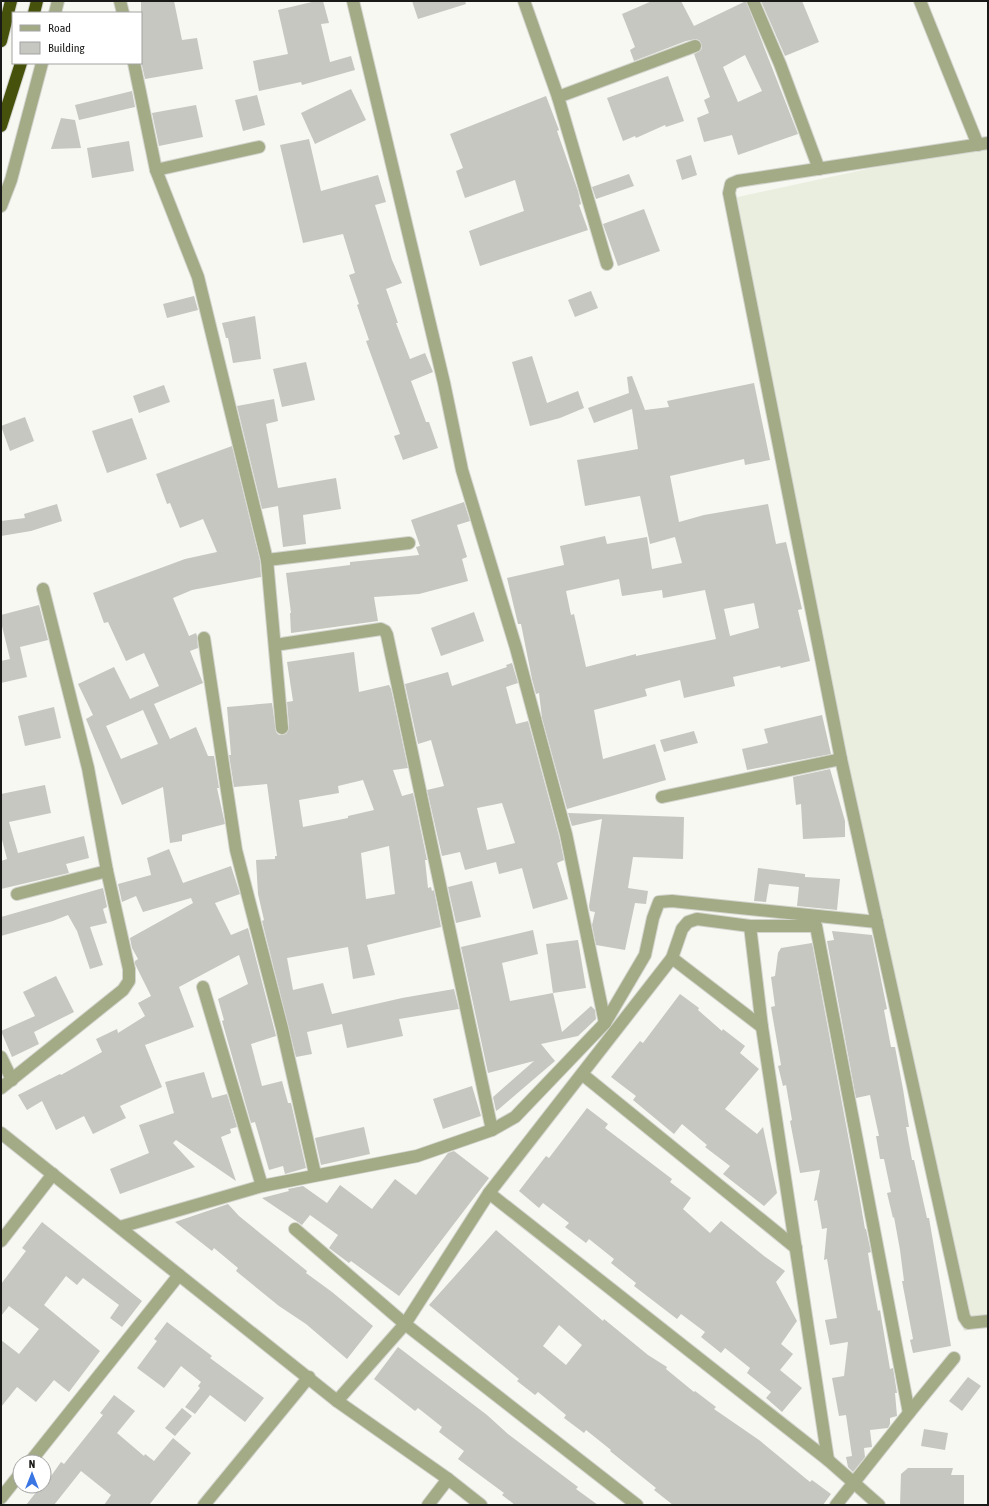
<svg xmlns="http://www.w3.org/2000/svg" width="989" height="1506" font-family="'Asap Condensed',sans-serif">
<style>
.built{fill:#eaeedf}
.building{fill:#c5c7c0;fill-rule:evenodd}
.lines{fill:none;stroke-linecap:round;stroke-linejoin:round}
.minor-casing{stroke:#d3d4ce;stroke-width:14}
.highway-casing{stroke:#d3d4ce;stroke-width:14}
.minor{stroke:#a2aa86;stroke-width:12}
.highway{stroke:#46510b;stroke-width:12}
</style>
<rect width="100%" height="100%" fill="#f6f8f1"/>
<path class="built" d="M 988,143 L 988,1326 L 964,1331 L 733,198 Z"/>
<g class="building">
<path d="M 141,1 L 174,1 L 182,40 L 197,38 L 203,69 L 145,79 L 141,61 Z"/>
<path d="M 316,1 L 323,1 L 329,23 L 321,24 L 330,62 L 351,56 L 355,70 L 302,85 L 301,82 L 259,91 L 253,61 L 288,54 L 278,10 Z"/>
<path d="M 412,1 L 465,1 L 466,4 L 418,19 Z"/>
<path d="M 652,1 L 681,1 L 694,26 L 746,1 L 798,134 L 738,155 L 732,135 L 704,142 L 697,118 L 709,113 L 704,100 L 710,97 L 694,54 L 700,51 L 702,48 L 700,41 L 696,39 L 686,41 L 634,61 L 630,50 L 635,47 L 622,14 ZM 745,55 L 762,91 L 738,102 L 723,67 Z"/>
<path d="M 761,1 L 802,1 L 819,42 L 785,56 Z"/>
<path d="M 668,76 L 684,121 L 666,127 L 665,125 L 636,138 L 635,136 L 623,141 L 607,98 Z"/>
<path d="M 351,89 L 366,120 L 315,144 L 301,113 Z"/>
<path d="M 132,91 L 135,107 L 79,120 L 75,105 Z"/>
<path d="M 257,95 L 265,125 L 243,131 L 235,100 Z"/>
<path d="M 546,96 L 559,130 L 557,131 L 578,191 L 581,204 L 579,205 L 588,230 L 480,266 L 469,231 L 524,211 L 515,180 L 465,198 L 456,171 L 463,168 L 450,134 Z"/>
<path d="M 196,105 L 203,137 L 159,146 L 152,113 Z"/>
<path d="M 61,118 L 75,120 L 81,148 L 51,149 Z"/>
<path d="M 309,139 L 321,191 L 378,175 L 386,202 L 375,205 L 392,260 L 402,283 L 386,289 L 398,323 L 396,323 L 410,359 L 425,353 L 433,372 L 411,381 L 426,422 L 429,422 L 438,448 L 403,460 L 394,436 L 400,434 L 366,341 L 369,340 L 357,305 L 359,304 L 349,275 L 355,273 L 343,234 L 303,243 L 280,145 Z"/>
<path d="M 129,141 L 134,171 L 92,178 L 87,148 Z"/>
<path d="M 691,155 L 697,175 L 682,180 L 676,160 Z"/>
<path d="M 629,174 L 634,186 L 596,199 L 592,187 Z"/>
<path d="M 644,209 L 660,251 L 618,266 L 603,224 Z"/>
<path d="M 591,291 L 598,308 L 575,317 L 568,300 Z"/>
<path d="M 194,296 L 198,310 L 167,318 L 163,304 Z"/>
<path d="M 255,316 L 261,359 L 233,363 L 228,338 L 226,338 L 222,323 Z"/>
<path d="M 532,356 L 547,403 L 578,391 L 584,408 L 560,418 L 530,426 L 512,362 Z"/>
<path d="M 306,362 L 315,400 L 282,407 L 273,369 Z"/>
<path d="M 632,376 L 645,410 L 669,407 L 667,401 L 754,383 L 770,460 L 745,465 L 744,459 L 670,476 L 679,522 L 704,515 L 768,504 L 776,544 L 786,542 L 802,609 L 798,610 L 810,661 L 781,668 L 780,666 L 733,677 L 735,686 L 684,698 L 680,680 L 645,689 L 647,696 L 594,710 L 603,759 L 655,744 L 666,780 L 567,809 L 542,718 L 539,693 L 536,694 L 532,679 L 521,624 L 518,624 L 507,578 L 564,565 L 560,546 L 605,536 L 607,544 L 647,537 L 652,569 L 682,563 L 675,537 L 650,544 L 640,496 L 585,506 L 577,460 L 638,449 L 632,409 L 594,423 L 588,408 L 629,393 L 627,377 ZM 619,579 L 622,596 L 662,590 L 663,598 L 705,590 L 716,639 L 636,656 L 636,654 L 586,667 L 574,614 L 571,615 L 566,591 ZM 754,603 L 759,628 L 730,636 L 724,609 Z"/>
<path d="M 164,385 L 170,402 L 139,413 L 133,396 Z"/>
<path d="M 274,399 L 278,421 L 266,424 L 278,488 L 336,478 L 341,509 L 303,515 L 306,544 L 283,547 L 278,506 L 262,509 L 237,406 Z"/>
<path d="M 25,417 L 34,441 L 10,451 L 1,426 Z"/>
<path d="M 132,418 L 147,459 L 107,473 L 92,431 Z"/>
<path d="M 232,446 L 260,561 L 261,577 L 192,590 L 173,598 L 189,636 L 196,633 L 197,636 L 198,648 L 190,651 L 203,683 L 154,704 L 170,739 L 196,727 L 208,756 L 214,756 L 219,788 L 217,788 L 225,824 L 182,835 L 182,841 L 170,843 L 163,787 L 122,805 L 86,719 L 93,715 L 78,684 L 114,667 L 130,699 L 159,686 L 144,653 L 126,661 L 108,622 L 104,623 L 93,593 L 185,559 L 217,552 L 203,519 L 180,528 L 170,503 L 167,504 L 156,474 ZM 143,710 L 158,744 L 121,759 L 106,726 Z"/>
<path d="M 464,502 L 470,521 L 457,525 L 467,557 L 462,559 L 468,581 L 419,594 L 374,597 L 378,621 L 291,633 L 290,613 L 291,613 L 286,573 L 350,565 L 350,562 L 419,555 L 416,547 L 420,546 L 411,520 Z"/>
<path d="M 57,504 L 62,521 L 31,531 L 1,536 L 1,521 L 25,518 L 24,514 Z"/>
<path d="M 39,605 L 48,640 L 20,647 L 27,677 L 1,683 L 1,661 L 10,659 L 1,622 L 1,615 Z"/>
<path d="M 474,612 L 484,641 L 441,656 L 431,628 Z"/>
<path d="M 354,652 L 359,692 L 389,685 L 391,689 L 408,768 L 393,770 L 402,796 L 413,793 L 427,860 L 425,860 L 428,888 L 431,887 L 432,891 L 434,890 L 441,927 L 367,945 L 375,975 L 353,979 L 348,947 L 287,958 L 293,990 L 323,983 L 332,1014 L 402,998 L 454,989 L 459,1009 L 399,1019 L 403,1036 L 347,1048 L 342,1024 L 307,1032 L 312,1054 L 296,1057 L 262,921 L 264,920 L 258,894 L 256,860 L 275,859 L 275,856 L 277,856 L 267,784 L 234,787 L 229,755 L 231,755 L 227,707 L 272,703 L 276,732 L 279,735 L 286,734 L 289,727 L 287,702 L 293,701 L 287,662 ZM 363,780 L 374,810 L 348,816 L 348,818 L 303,827 L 299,800 L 339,793 L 338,786 ZM 389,846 L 395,894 L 366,899 L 361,853 Z"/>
<path d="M 512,663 L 518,683 L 506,687 L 516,724 L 528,721 L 559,836 L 564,860 L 557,863 L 568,899 L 533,909 L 522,868 L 499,874 L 496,862 L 465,870 L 460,852 L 442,856 L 427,790 L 444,786 L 431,740 L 418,744 L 405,684 L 448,672 L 452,686 L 507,667 L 506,665 ZM 502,803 L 515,843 L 487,850 L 477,808 Z"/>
<path d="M 54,707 L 61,738 L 25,746 L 18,716 Z"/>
<path d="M 822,715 L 831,754 L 747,770 L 742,749 L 768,743 L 764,729 Z"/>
<path d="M 694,731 L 698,743 L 664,752 L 660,740 Z"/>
<path d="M 830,769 L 845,821 L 845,837 L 803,839 L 801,804 L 796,805 L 793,777 Z"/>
<path d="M 45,785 L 51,813 L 9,822 L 18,853 L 84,836 L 89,858 L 66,864 L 69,873 L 1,889 L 1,861 L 7,859 L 1,836 L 1,794 Z"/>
<path d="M 568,813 L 684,817 L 683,859 L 633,857 L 628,888 L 648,891 L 646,904 L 635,903 L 625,950 L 596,945 L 592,925 L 595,912 L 590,911 L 589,906 L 602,819 L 572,826 Z"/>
<path d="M 169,849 L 183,883 L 231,866 L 240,894 L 215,903 L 231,935 L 248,928 L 276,1036 L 251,1044 L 262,1086 L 282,1081 L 288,1103 L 291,1103 L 306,1168 L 285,1174 L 283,1166 L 269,1170 L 255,1122 L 251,1123 L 222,1021 L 224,1020 L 218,999 L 248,984 L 239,955 L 179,987 L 194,1027 L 145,1045 L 162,1087 L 120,1106 L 126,1118 L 93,1134 L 84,1116 L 56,1130 L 42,1101 L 27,1110 L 18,1095 L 60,1074 L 61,1075 L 102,1052 L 96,1039 L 117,1029 L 118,1033 L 145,1016 L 138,1003 L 151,996 L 135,964 L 135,961 L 138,959 L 132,948 L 130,938 L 193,903 L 191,898 L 143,912 L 136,896 L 122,902 L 118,884 L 151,875 L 147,858 Z"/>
<path d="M 758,868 L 805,874 L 805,877 L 840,879 L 837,910 L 797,906 L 799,887 L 769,884 L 766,902 L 754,901 Z"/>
<path d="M 472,881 L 481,917 L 456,923 L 448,887 Z"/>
<path d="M 103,888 L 107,907 L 103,909 L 107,923 L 90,927 L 103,965 L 90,969 L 77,931 L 68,915 L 53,921 L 1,936 L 1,917 Z"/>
<path d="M 533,930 L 538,954 L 502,963 L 510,1001 L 553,993 L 562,1032 L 591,1006 L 595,1010 L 596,1019 L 578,1036 L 541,1044 L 555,1061 L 499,1109 L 496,1111 L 493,1097 L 534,1061 L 488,1073 L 461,947 Z"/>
<path d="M 832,931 L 872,935 L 887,1009 L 884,1010 L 891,1047 L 895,1047 L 903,1089 L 909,1127 L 906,1127 L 912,1160 L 914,1160 L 927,1218 L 929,1218 L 951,1346 L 913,1353 L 910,1340 L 913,1339 L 902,1281 L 904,1281 L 900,1250 L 894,1217 L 893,1218 L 887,1193 L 891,1192 L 884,1159 L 880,1159 L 876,1136 L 879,1136 L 870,1095 L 856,1098 L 827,941 L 834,940 Z"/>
<path d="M 578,940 L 586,988 L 553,993 L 546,944 Z"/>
<path d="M 812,943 L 859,1194 L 865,1229 L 866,1229 L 871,1252 L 868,1253 L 872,1278 L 878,1311 L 880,1310 L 890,1369 L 893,1368 L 897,1393 L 895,1393 L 897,1416 L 890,1418 L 890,1424 L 888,1428 L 870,1430 L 872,1447 L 864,1448 L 865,1457 L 853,1472 L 848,1467 L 846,1457 L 852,1456 L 846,1415 L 839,1416 L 832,1378 L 844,1376 L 848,1342 L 830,1345 L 825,1320 L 837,1318 L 827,1259 L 824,1260 L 827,1228 L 822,1229 L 817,1200 L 814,1201 L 820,1170 L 800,1173 L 790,1121 L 792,1120 L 786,1085 L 783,1086 L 778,1066 L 781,1065 L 771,1007 L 775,1006 L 771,977 L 775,976 L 778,953 L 781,948 Z"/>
<path d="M 56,976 L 74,1012 L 34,1032 L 39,1044 L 12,1057 L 1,1031 L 35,1016 L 23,992 Z"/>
<path d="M 680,994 L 699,1008 L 698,1010 L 722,1031 L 723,1029 L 745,1046 L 740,1053 L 759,1069 L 725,1109 L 757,1134 L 763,1127 L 777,1193 L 764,1206 L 723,1174 L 730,1166 L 705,1147 L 707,1145 L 682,1124 L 674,1134 L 633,1100 L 636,1096 L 611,1077 L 640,1041 L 643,1043 Z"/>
<path d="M 204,1072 L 212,1098 L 227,1094 L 237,1127 L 230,1129 L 231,1133 L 221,1137 L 236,1181 L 176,1140 L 173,1143 L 195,1167 L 120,1194 L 110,1169 L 149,1153 L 139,1125 L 174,1113 L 165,1082 Z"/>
<path d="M 472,1086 L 481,1116 L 443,1129 L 433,1099 Z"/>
<path d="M 587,1108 L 608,1124 L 605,1128 L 672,1179 L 670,1182 L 691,1198 L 683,1209 L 710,1233 L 721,1221 L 764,1256 L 785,1271 L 776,1282 L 797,1321 L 781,1344 L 793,1354 L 780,1370 L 802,1388 L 782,1412 L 766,1398 L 771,1392 L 747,1373 L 750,1368 L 725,1348 L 721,1353 L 701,1337 L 705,1332 L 681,1314 L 677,1319 L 634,1286 L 636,1283 L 611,1263 L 614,1259 L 589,1239 L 586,1243 L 565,1227 L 569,1223 L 543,1203 L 539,1208 L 519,1191 L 546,1156 L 549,1158 Z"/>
<path d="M 364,1127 L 370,1154 L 321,1165 L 315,1138 Z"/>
<path d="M 454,1151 L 489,1178 L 399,1296 L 351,1261 L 349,1263 L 329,1248 L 338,1235 L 310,1215 L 302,1225 L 262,1198 L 289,1191 L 288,1189 L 303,1186 L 327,1203 L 340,1185 L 372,1209 L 395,1179 L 416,1195 L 448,1153 Z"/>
<path d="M 228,1204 L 239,1216 L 307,1271 L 306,1273 L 332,1292 L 373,1326 L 347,1359 L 306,1324 L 279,1306 L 236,1271 L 238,1268 L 214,1248 L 212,1251 L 175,1222 Z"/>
<path d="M 42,1222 L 142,1301 L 122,1327 L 110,1318 L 119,1305 L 83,1278 L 77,1285 L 66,1276 L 44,1305 L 100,1351 L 69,1392 L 54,1380 L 36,1402 L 17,1387 L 1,1407 L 1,1340 L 19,1354 L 39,1329 L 9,1306 L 1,1316 L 1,1284 L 26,1251 L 22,1248 Z"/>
<path d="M 496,1230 L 603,1321 L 604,1319 L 648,1355 L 667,1367 L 666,1369 L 694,1392 L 695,1391 L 716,1407 L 714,1409 L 759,1440 L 810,1482 L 812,1480 L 831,1494 L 823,1505 L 673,1505 L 654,1490 L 656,1488 L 610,1451 L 611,1450 L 586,1430 L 584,1433 L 564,1418 L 566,1415 L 538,1392 L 535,1395 L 517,1381 L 519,1379 L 429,1305 ZM 559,1325 L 582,1345 L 566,1365 L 543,1346 Z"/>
<path d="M 167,1322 L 212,1356 L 210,1358 L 264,1398 L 245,1422 L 210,1395 L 195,1414 L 185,1407 L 200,1388 L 198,1386 L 201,1382 L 181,1366 L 164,1388 L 137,1368 L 157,1341 L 154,1339 Z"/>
<path d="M 398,1347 L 487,1415 L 508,1434 L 578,1487 L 576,1489 L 598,1505 L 515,1505 L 502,1495 L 504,1493 L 458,1459 L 464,1451 L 439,1432 L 442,1427 L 418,1408 L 415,1411 L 374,1379 Z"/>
<path d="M 968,1377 L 981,1386 L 962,1411 L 949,1401 Z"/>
<path d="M 114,1395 L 135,1411 L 117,1433 L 144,1456 L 145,1454 L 154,1461 L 173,1438 L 191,1453 L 149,1505 L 104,1505 L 111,1495 L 81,1471 L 54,1505 L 26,1505 L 41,1486 L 44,1486 L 61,1462 L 64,1464 L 103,1415 L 100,1413 Z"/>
<path d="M 182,1408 L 192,1416 L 175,1436 L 165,1428 Z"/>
<path d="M 924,1429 L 948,1433 L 945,1450 L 921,1446 Z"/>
<path d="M 908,1468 L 953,1468 L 951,1475 L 964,1475 L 964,1505 L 900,1505 L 901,1474 Z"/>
</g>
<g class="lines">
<g class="minor-casing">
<g id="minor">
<path d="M 120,1 L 123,13"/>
<path d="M 353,1 L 444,383 L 462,470 L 516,648 L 566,834 L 605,1023"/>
<path d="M 524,1 L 558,97 L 607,264"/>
<path d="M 753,1 L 780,64 L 819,169"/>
<path d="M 920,1 L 978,145"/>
<path d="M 55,13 L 58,1"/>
<path d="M 134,63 L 156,170 L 198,277 L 267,560 L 282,728"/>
<path d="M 558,97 L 695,46"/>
<path d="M 988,143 L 738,181 L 731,184 L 729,193 L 841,759 L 964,1317 L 968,1323 L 988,1321"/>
<path d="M 156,170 L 259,147"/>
<path d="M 1,206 L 11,180 L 42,63"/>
<path d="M 267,560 L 409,543"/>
<path d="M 204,638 L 236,850 L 282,1028 L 315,1174"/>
<path d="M 275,645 L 381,629 L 385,631 L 387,635 L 492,1130"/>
<path d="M 662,797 L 841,759"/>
<path d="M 17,894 L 107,871"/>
<path d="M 750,926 L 762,1027 L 828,1460"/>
<path d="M 672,958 L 762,1027"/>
<path d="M 203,987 L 262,1186"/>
<path d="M 1,1057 L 12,1080"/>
<path d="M 582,1074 L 796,1248"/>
<path d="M 1,1088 L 123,990 L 129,981 L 129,969 L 107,871 L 88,768 L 43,589"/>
<path d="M 1,1133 L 337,1401 L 448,1479 L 481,1505"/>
<path d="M 489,1193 L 828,1460 L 879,1505"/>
<path d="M 120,1227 L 262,1186 L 417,1156 L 492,1130 L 515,1117 L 605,1023 L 645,955 L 653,918 L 659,902 L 672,901 L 877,922"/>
<path d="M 295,1229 L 405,1324 L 637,1505"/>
<path d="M 1,1241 L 53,1174"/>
<path d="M 337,1401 L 405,1324 L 489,1193 L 672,958 L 682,929 L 688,922 L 697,919 L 750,926 L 816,926 L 909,1413"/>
<path d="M 30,1462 L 179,1275"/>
<path d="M 1,1498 L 20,1474"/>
<path d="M 204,1505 L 309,1377"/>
<path d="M 428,1505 L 448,1479"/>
<path d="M 836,1505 L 909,1413 L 954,1358"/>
</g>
</g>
<g class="highway-casing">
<g id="highway">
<path d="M 34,13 L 37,1"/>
<path d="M 1,41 L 11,1"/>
<path d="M 1,126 L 21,63"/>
</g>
</g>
<use href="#minor" class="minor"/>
<use href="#highway" class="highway"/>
</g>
<rect width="989" height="1506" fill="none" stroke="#1a1a18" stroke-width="4"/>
<rect x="12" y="12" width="130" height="52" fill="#ffffff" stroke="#a3a3a3"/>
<rect x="20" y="25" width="20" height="6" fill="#a2aa86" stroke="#a3a3a3"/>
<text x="48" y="32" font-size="12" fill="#1a1a18">Road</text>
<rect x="20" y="42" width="20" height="12" fill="#c5c7c0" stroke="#a3a3a3"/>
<text x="48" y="52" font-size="12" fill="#1a1a18">Building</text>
<g transform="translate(32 1474)"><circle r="19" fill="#ffffff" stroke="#a3a3a3"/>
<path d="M0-3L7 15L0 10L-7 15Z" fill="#3a75e4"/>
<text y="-6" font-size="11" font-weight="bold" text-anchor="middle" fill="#1a1a18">N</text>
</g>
</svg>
